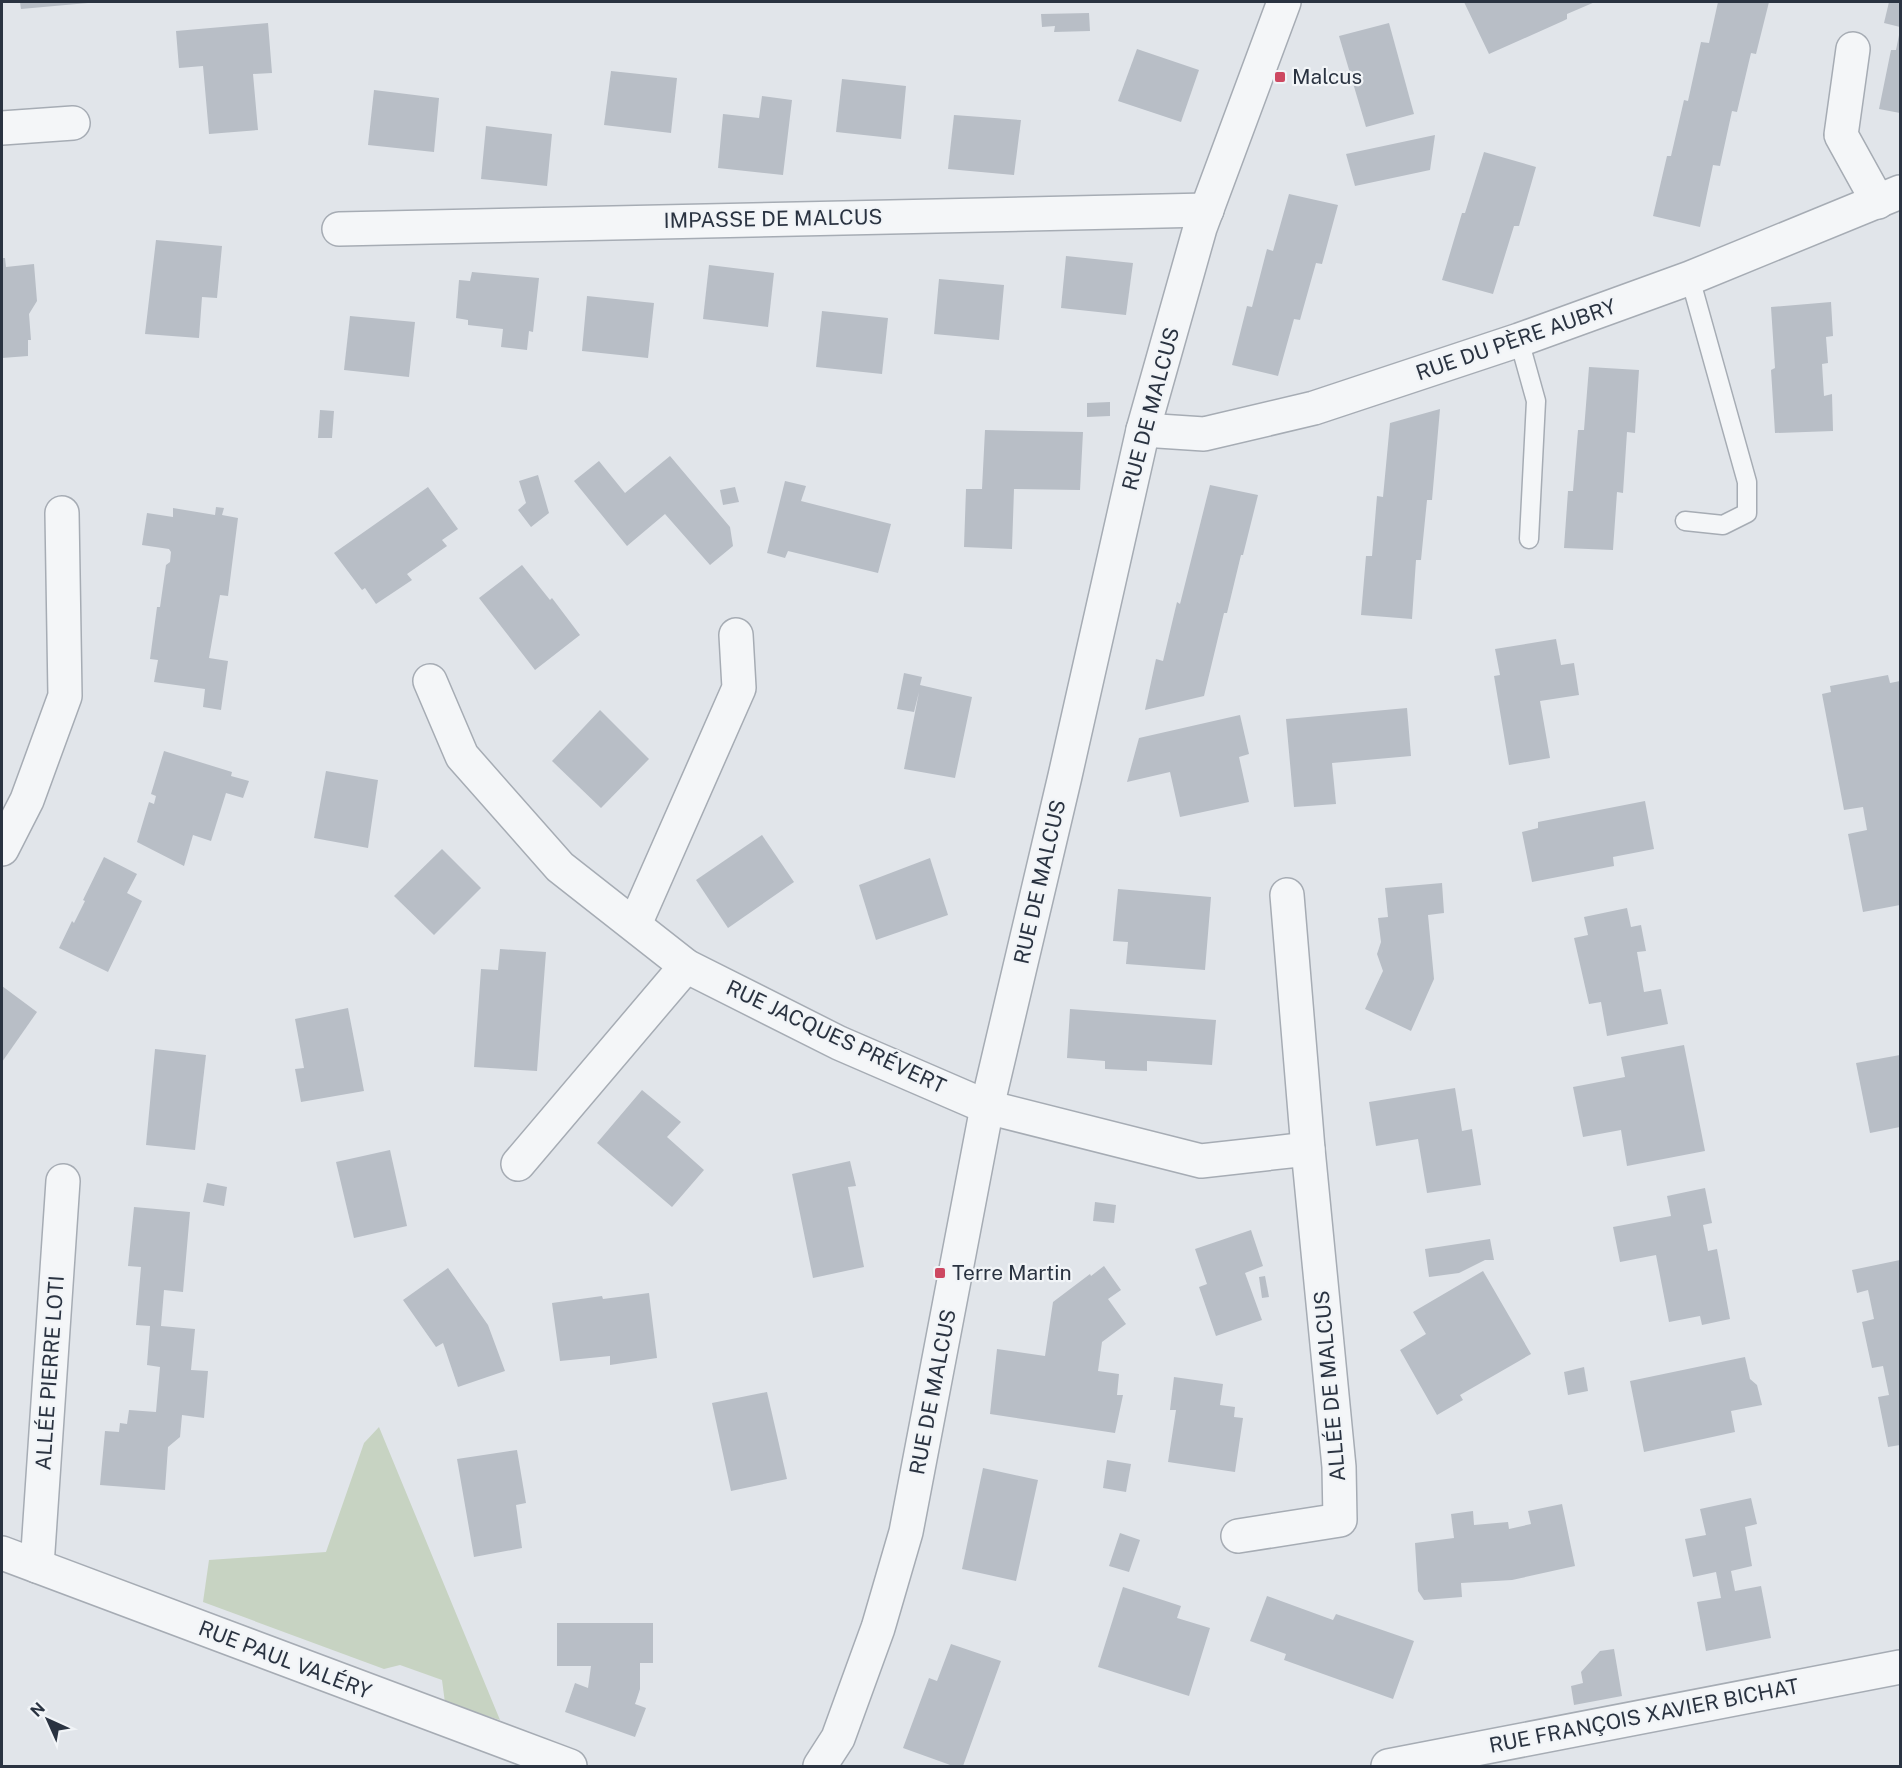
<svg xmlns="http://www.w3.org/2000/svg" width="1902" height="1768" font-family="'Public Sans',sans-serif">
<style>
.green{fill:#c7d3c2}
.building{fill:#b8bec6}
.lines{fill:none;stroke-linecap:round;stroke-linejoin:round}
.service-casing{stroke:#a6acb4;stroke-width:21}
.minor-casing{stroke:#a6acb4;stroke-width:36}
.service{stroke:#f4f6f8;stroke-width:18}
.minor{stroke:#f4f6f8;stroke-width:33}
.poi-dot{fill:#cd4861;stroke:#f1f4f7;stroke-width:2}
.labels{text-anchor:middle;stroke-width:4.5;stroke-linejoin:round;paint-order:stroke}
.poi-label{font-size:21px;fill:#2a3341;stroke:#f1f4f7;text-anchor:start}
.street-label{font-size:21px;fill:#2a3341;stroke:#f1f4f7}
</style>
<rect width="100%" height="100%" fill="#e1e5ea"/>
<path class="green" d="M 379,1427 L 500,1720 L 445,1703 L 442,1680 L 400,1665 L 384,1669 L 203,1602 L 209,1560 L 326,1552 L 364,1443 Z"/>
<g class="building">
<path d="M 20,2 L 88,2 L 88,3 L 21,9 Z"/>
<path d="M 1464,2 L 1595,2 L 1567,14 L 1567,19 L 1563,21 L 1489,54 Z"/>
<path d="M 1718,2 L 1769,2 L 1756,54 L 1751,53 L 1737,112 L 1732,111 L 1720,166 L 1713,165 L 1700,227 L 1653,216 L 1667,156 L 1671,156 L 1684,100 L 1688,101 L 1701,42 L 1709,43 Z"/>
<path d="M 1889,2 L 1900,2 L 1900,27 L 1884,23 Z"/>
<path d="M 1089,13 L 1090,31 L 1054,32 L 1055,26 L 1042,27 L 1041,14 Z"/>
<path d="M 268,23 L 272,73 L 253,74 L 258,130 L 209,134 L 203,66 L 179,68 L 176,31 Z"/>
<path d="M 1389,23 L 1414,114 L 1366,127 L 1339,36 Z"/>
<path d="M 1899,35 L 1900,35 L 1900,113 L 1879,109 L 1891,50 L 1896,50 Z"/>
<path d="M 1137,49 L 1199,70 L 1181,122 L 1118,101 Z"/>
<path d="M 611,71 L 677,78 L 671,133 L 604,125 Z"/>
<path d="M 842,79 L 906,86 L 901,139 L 836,132 Z"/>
<path d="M 374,90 L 439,98 L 434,152 L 368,145 Z"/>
<path d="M 762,96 L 792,100 L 783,175 L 718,168 L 723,114 L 759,118 Z"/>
<path d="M 954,115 L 1021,120 L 1014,175 L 948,169 Z"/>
<path d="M 486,126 L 552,134 L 547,186 L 481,179 Z"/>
<path d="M 1435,135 L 1430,170 L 1355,186 L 1346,154 Z"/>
<path d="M 1484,152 L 1536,167 L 1519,226 L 1514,226 L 1493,294 L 1442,280 L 1462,213 L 1465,213 Z"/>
<path d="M 1289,194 L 1338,205 L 1322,264 L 1316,263 L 1300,320 L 1294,319 L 1278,376 L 1232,365 L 1247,306 L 1252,307 L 1267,249 L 1273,251 Z"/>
<path d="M 156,240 L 222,246 L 217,298 L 202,297 L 199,338 L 145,334 Z"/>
<path d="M 1066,256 L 1133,263 L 1126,315 L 1061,308 Z"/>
<path d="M 2,258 L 5,258 L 6,267 L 34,264 L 37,301 L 29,314 L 31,340 L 28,340 L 28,356 L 2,358 Z"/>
<path d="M 709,265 L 774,273 L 768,327 L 703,319 Z"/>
<path d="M 472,272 L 539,278 L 533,332 L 529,331 L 527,350 L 501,347 L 503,329 L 468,325 L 468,320 L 456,318 L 459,280 L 470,281 Z"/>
<path d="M 939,279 L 1004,285 L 999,340 L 934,334 Z"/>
<path d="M 587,296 L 654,303 L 648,358 L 582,351 Z"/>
<path d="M 1831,302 L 1833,336 L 1826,337 L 1828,363 L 1822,364 L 1824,396 L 1832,394 L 1833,431 L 1775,433 L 1771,370 L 1775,368 L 1771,307 Z"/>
<path d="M 822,311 L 888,318 L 882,374 L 816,367 Z"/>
<path d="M 350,316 L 415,322 L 409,377 L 344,370 Z"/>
<path d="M 1589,367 L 1639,370 L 1635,433 L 1627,432 L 1623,493 L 1617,492 L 1613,550 L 1564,548 L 1568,491 L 1573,491 L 1578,430 L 1584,430 Z"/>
<path d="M 1110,402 L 1110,416 L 1087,417 L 1087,403 Z"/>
<path d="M 1440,409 L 1432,500 L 1427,500 L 1421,560 L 1416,560 L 1412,619 L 1361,615 L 1366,556 L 1372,556 L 1377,496 L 1383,497 L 1390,423 Z"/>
<path d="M 320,410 L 334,411 L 332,438 L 318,438 Z"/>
<path d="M 985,430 L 1083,432 L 1080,490 L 1014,489 L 1012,549 L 964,547 L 966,489 L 982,489 Z"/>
<path d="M 670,456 L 730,527 L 733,546 L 710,565 L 665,514 L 627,546 L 574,481 L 599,461 L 625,493 Z"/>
<path d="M 538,475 L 549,513 L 531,527 L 518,510 L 526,503 L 519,481 Z"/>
<path d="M 785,481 L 806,486 L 801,501 L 891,524 L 878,573 L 788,551 L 785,558 L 767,553 Z"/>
<path d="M 1210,485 L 1258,495 L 1243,555 L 1241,555 L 1227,613 L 1224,613 L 1204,696 L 1145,710 L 1156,659 L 1163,661 L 1177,602 L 1180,604 Z"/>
<path d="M 428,487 L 458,529 L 442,540 L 447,546 L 407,574 L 412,580 L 376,604 L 365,588 L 362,590 L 334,553 Z"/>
<path d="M 735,487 L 739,502 L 723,505 L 720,490 Z"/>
<path d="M 216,507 L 224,508 L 222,515 L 238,518 L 228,596 L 220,595 L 209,658 L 228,661 L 221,710 L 203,707 L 205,689 L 154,682 L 158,660 L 150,659 L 157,607 L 160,607 L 166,565 L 170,562 L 171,552 L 169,549 L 142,545 L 147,513 L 173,517 L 173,508 L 215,515 Z"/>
<path d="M 522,565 L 550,600 L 552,598 L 580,635 L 535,670 L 479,598 Z"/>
<path d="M 1556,639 L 1561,665 L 1574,663 L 1579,695 L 1540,701 L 1550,758 L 1509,765 L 1494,676 L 1500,675 L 1495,649 Z"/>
<path d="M 904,673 L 922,677 L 920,685 L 972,697 L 955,778 L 904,769 L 919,692 L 914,712 L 897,709 Z"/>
<path d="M 1888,675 L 1890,683 L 1900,681 L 1900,905 L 1863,912 L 1848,834 L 1867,830 L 1863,807 L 1844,810 L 1822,694 L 1831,692 L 1830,686 Z"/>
<path d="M 1407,708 L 1411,756 L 1332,763 L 1336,804 L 1294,807 L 1286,719 Z"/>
<path d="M 600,710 L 649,759 L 601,808 L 552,761 Z"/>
<path d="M 1240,715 L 1249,754 L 1239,757 L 1249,802 L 1180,817 L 1170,772 L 1127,782 L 1139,738 Z"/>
<path d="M 164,751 L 232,772 L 231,776 L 249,781 L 243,798 L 226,793 L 211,841 L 193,835 L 184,866 L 137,842 L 149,802 L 154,804 L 156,796 L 151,794 Z"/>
<path d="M 326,771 L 378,780 L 368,848 L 314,838 Z"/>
<path d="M 1645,801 L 1654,849 L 1613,857 L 1614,866 L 1532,882 L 1522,832 L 1538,828 L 1538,822 Z"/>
<path d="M 762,835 L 794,882 L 728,928 L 696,880 Z"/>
<path d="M 442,849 L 481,888 L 434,935 L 394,896 Z"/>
<path d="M 104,857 L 137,874 L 127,893 L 142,901 L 108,972 L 59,948 L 72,921 L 74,923 L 85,901 L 83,900 Z"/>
<path d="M 930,858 L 948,915 L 876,940 L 859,885 Z"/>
<path d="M 1442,883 L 1444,913 L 1428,915 L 1434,979 L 1411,1031 L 1365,1009 L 1383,971 L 1377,954 L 1381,942 L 1378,918 L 1388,917 L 1385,888 Z"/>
<path d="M 1118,889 L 1211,897 L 1205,970 L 1126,964 L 1128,942 L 1113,941 Z"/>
<path d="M 1627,908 L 1631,927 L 1641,925 L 1646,951 L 1637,952 L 1644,992 L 1661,989 L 1668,1024 L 1607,1036 L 1601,1002 L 1589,1004 L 1574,938 L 1588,935 L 1584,917 Z"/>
<path d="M 500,949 L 546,952 L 537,1071 L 474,1067 L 481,969 L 498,970 Z"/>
<path d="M 2,986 L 37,1012 L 2,1062 Z"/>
<path d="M 348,1008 L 364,1091 L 301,1102 L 295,1069 L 304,1068 L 295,1019 Z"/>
<path d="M 1070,1009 L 1216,1020 L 1212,1065 L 1147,1061 L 1147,1071 L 1105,1069 L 1105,1061 L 1067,1058 Z"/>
<path d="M 1684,1045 L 1705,1151 L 1627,1166 L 1621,1130 L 1583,1137 L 1573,1087 L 1625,1077 L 1621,1057 Z"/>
<path d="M 155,1049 L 206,1055 L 195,1150 L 146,1145 Z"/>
<path d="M 1900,1055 L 1900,1127 L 1870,1133 L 1856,1063 Z"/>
<path d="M 1455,1088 L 1462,1131 L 1472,1129 L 1481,1185 L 1427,1193 L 1418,1139 L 1376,1146 L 1369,1102 Z"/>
<path d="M 642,1090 L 681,1122 L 667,1137 L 704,1170 L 672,1207 L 597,1143 Z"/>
<path d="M 390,1150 L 407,1226 L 354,1238 L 336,1162 Z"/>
<path d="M 850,1161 L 856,1186 L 848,1187 L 864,1267 L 813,1278 L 792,1174 Z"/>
<path d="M 207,1183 L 227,1187 L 224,1206 L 203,1202 Z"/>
<path d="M 1705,1188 L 1712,1223 L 1703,1225 L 1708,1251 L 1717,1249 L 1730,1319 L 1702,1325 L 1700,1316 L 1669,1322 L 1656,1255 L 1620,1262 L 1613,1227 L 1671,1216 L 1667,1196 Z"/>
<path d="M 1095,1202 L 1116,1205 L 1114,1223 L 1093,1221 Z"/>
<path d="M 134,1207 L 190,1212 L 183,1292 L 164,1290 L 161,1326 L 195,1329 L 191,1370 L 208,1371 L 204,1418 L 182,1415 L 180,1437 L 168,1447 L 165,1490 L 100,1485 L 105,1431 L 119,1432 L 120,1423 L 127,1424 L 129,1410 L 156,1412 L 160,1367 L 147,1365 L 150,1326 L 136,1325 L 141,1267 L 128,1266 Z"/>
<path d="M 1251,1230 L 1263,1266 L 1245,1273 L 1262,1320 L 1216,1336 L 1199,1287 L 1207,1284 L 1195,1249 Z"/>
<path d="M 1490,1239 L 1494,1260 L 1485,1260 L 1459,1273 L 1429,1277 L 1425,1249 Z"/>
<path d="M 1900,1260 L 1900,1445 L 1888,1447 L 1878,1397 L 1889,1395 L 1883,1366 L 1872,1368 L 1862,1322 L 1874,1319 L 1868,1290 L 1857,1293 L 1852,1270 Z"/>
<path d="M 1104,1266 L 1121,1290 L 1108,1299 L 1126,1324 L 1102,1342 L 1098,1371 L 1119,1374 L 1117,1395 L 1123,1395 L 1115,1433 L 990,1414 L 997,1349 L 1045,1356 L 1053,1302 L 1090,1274 L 1091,1276 Z"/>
<path d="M 448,1268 L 488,1325 L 505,1371 L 458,1387 L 443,1343 L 436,1347 L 403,1300 Z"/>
<path d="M 1483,1271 L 1531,1354 L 1460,1395 L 1463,1400 L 1437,1415 L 1400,1350 L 1426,1334 L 1413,1312 Z"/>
<path d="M 1265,1276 L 1269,1297 L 1262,1298 L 1259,1277 Z"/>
<path d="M 649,1293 L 657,1358 L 610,1365 L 610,1356 L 560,1361 L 552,1303 L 602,1296 L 603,1299 Z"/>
<path d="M 1745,1357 L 1750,1379 L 1757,1385 L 1762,1405 L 1731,1411 L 1735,1432 L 1644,1452 L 1630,1381 Z"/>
<path d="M 1584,1367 L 1588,1391 L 1568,1395 L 1564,1372 Z"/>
<path d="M 1174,1377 L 1223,1384 L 1220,1405 L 1235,1407 L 1234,1417 L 1243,1418 L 1235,1472 L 1168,1462 L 1176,1410 L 1170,1410 Z"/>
<path d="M 767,1392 L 787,1479 L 731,1491 L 712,1403 Z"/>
<path d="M 517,1450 L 526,1503 L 516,1505 L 522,1548 L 474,1557 L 457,1459 Z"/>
<path d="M 1107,1460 L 1131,1464 L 1126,1492 L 1103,1488 Z"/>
<path d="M 983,1468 L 1038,1480 L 1016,1581 L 962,1569 Z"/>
<path d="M 1751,1498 L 1757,1524 L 1745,1527 L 1752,1566 L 1731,1571 L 1735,1591 L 1761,1586 L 1771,1638 L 1706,1651 L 1697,1602 L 1721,1598 L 1716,1572 L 1693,1577 L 1685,1539 L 1706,1535 L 1700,1509 Z"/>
<path d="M 1562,1504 L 1575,1566 L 1512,1580 L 1461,1583 L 1462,1597 L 1424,1600 L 1418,1591 L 1415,1543 L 1454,1538 L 1451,1514 L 1473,1511 L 1474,1525 L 1508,1522 L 1509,1529 L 1531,1524 L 1528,1511 Z"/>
<path d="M 1120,1533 L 1140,1540 L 1129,1572 L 1109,1566 Z"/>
<path d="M 1123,1587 L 1181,1606 L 1177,1618 L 1210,1628 L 1189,1696 L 1098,1667 Z"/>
<path d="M 1267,1596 L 1333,1620 L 1336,1614 L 1414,1641 L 1393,1699 L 1284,1660 L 1286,1654 L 1250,1641 Z"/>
<path d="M 557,1623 L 653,1623 L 653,1663 L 640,1663 L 640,1689 L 635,1704 L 646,1708 L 635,1737 L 565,1712 L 575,1683 L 588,1688 L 591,1666 L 557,1666 Z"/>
<path d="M 951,1644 L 1001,1661 L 963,1766 L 953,1766 L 903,1748 L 929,1678 L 937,1681 Z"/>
<path d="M 1614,1649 L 1622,1696 L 1574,1705 L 1571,1686 L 1583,1683 L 1581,1672 L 1600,1651 Z"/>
</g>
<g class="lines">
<g class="service-casing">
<g id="service">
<path d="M 1519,340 L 1536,401 L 1529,539"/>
<path d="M 1685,521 L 1723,525 L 1747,513 L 1747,482 L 1690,278"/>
</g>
</g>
<g class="minor-casing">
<g id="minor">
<path d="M 1853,49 L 1841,135 L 1878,202"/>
<path d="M 2,128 L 73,123"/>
<path d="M 339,229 L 1207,210"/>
<path d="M 1143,430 L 1204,434 L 1314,408 L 1519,340 L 1690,278 L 1900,192"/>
<path d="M 430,681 L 462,756 L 560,867 L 686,966 L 839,1043 L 987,1107 L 1201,1161 L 1308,1149"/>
<path d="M 2,849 L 27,800 L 65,696 L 62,513"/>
<path d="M 635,924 L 739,688 L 736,635"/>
<path d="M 518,1164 L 686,966"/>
<path d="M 1238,1536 L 1340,1520 L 1339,1467 L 1308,1149 L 1287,895"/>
<path d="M 2,1553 L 570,1766"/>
<path d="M 37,1566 L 63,1181"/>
<path d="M 820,1766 L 838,1738 L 878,1628 L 906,1532 L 987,1107 L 1065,776 L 1143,430 L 1200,228 L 1284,2"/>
<path d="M 1388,1766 L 1900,1667"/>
</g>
</g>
<use href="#service" class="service"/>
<use href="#minor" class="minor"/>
</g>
<g class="poi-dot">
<rect x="1274" y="71" width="12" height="12" rx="3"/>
<rect x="934" y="1267" width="12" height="12" rx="3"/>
</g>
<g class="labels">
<g class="poi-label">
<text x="1292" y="84">Malcus</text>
<text x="952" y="1280">Terre Martin</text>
</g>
<g class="street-label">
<text transform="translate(773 219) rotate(-1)" y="7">IMPASSE DE MALCUS</text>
<text transform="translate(1516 340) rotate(-19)" y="7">RUE DU PÈRE AUBRY</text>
<text transform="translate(1151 409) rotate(-75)" y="7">RUE DE MALCUS</text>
<text transform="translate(1040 882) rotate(-77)" y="7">RUE DE MALCUS</text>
<text transform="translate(836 1037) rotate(25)" y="7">RUE JACQUES PRÉVERT</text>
<text transform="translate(50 1373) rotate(-86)" y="7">ALLÉE PIERRE LOTI</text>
<text transform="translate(1330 1386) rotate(-95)" y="7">ALLÉE DE MALCUS</text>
<text transform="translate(933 1392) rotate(-79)" y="7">RUE DE MALCUS</text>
<text transform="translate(285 1660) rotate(21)" y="7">RUE PAUL VALÉRY</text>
<text transform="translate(1644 1716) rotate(-11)" y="7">RUE FRANÇOIS XAVIER BICHAT</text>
</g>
</g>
<rect width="1902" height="1768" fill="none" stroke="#2a3341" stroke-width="6"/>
<g transform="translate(48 1720) rotate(315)" stroke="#f1f4f7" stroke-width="4.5" paint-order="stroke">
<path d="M0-4.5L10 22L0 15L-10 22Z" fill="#2a3341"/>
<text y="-9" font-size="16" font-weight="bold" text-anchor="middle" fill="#2a3341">N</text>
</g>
</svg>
